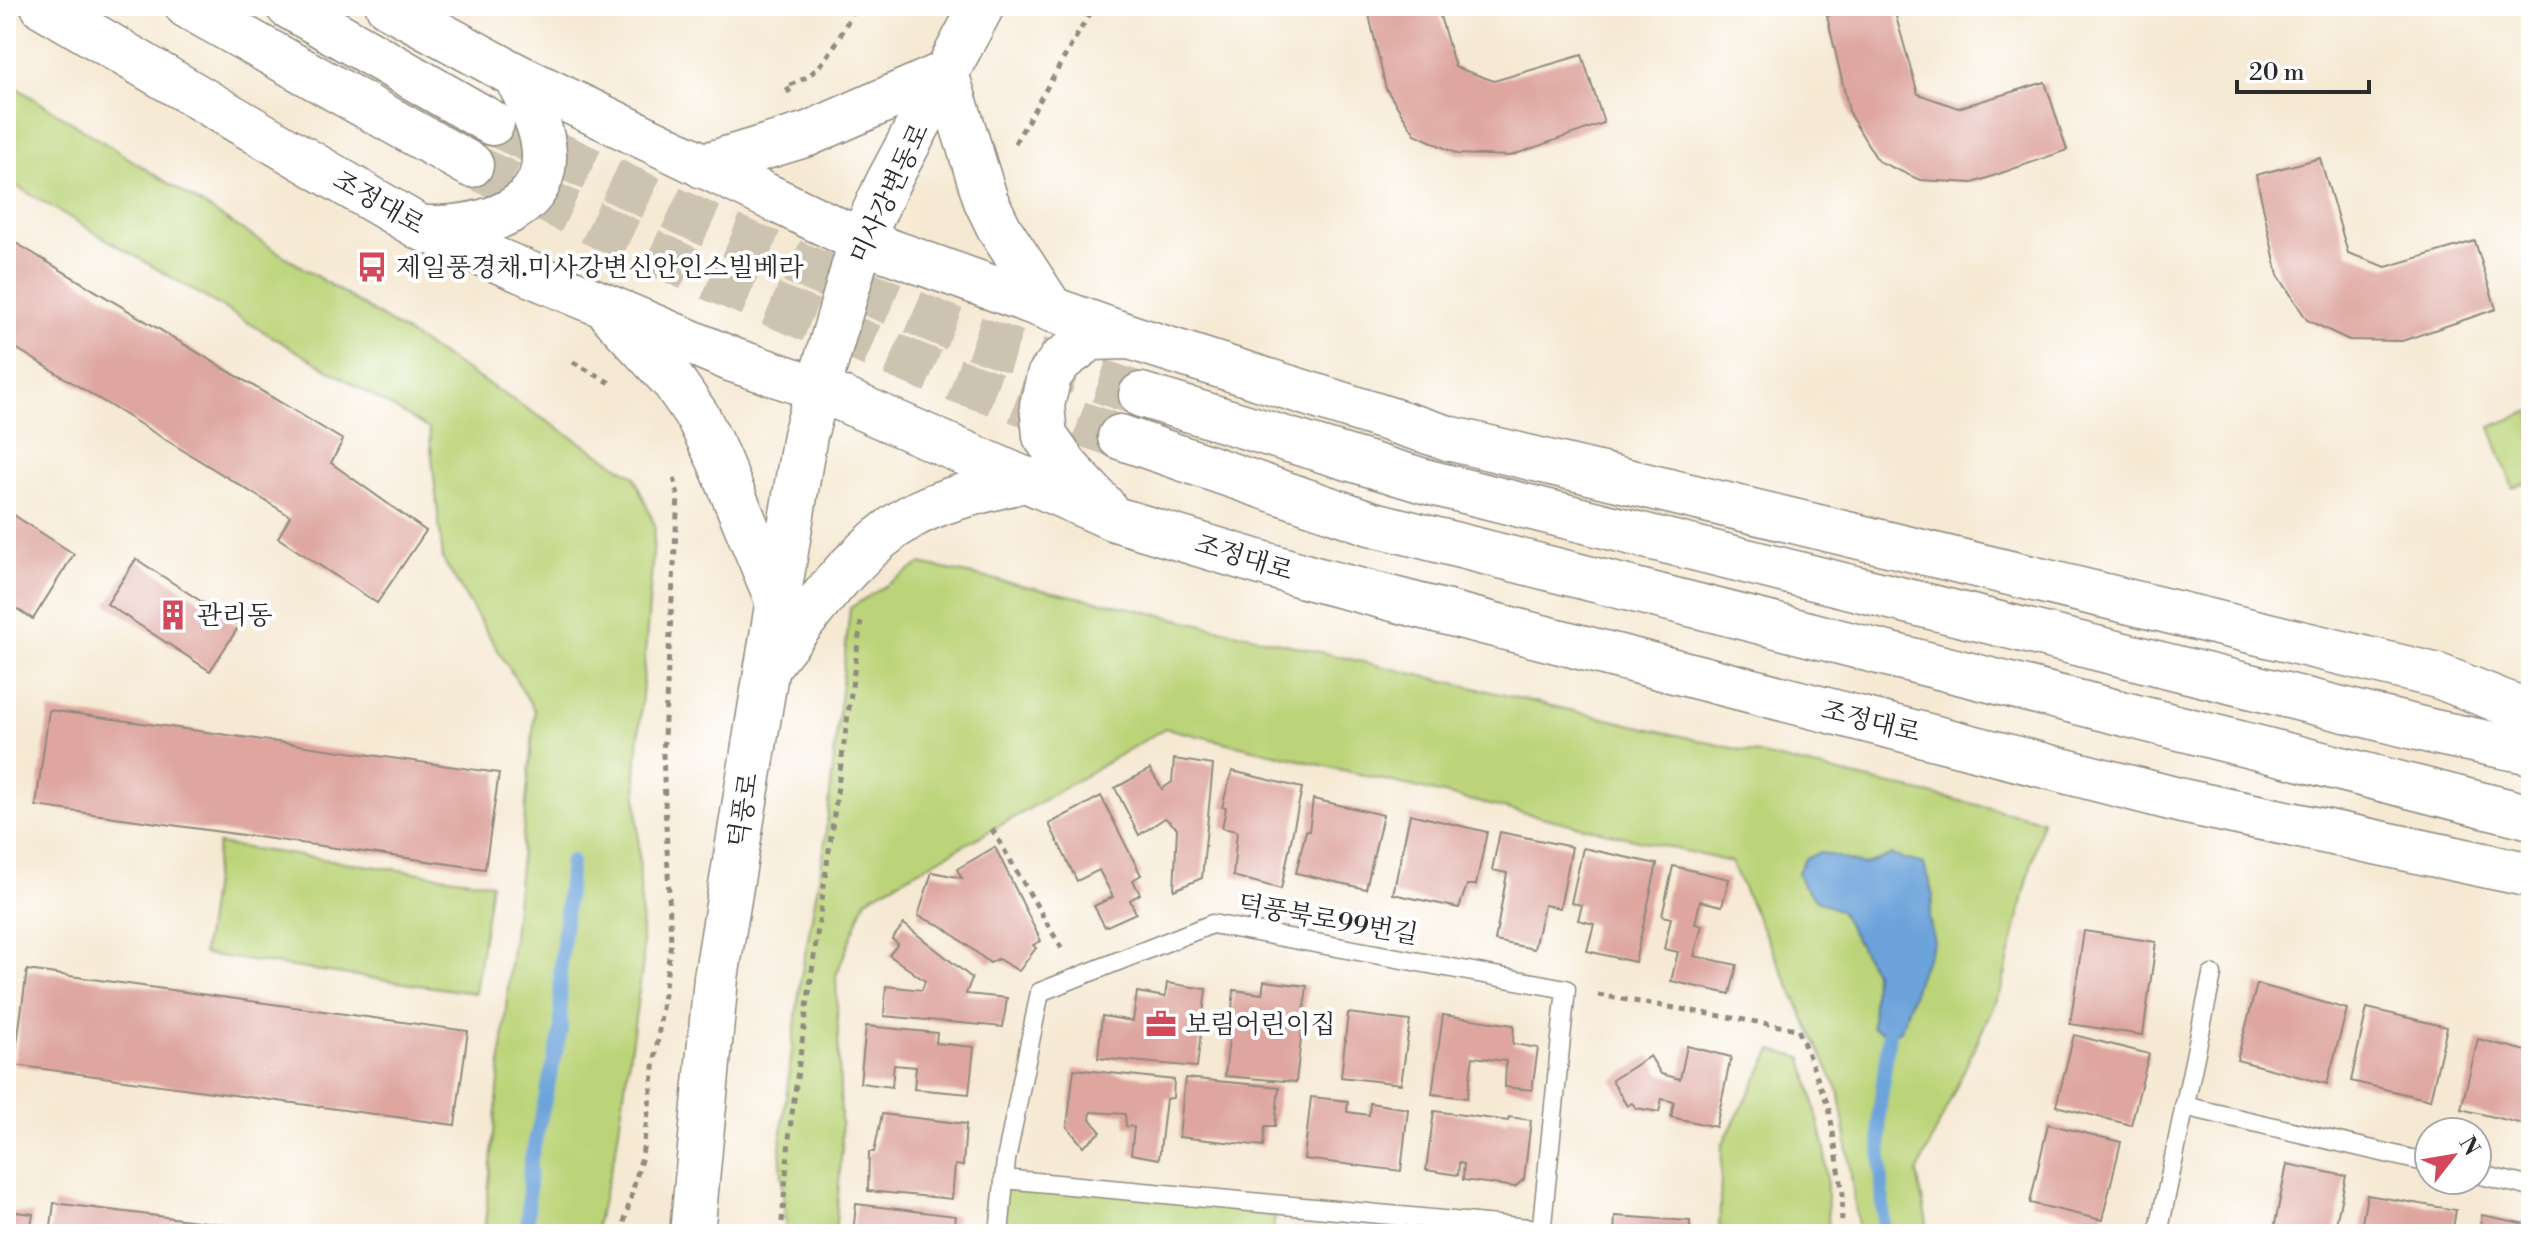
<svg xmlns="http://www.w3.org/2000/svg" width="2537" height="1240" font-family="'Libre Bodoni','Noto Serif KR',serif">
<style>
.green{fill:#bcd479;stroke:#748052;stroke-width:2}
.water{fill:#6ca3da;stroke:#4c6782;stroke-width:2}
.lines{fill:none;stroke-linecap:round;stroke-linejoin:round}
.stream{stroke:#6ca3da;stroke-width:14}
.building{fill:#dea69f}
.primary-tunnel{stroke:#cdc3b1;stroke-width:44;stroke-dasharray:44 22;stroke-linecap:butt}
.service-casing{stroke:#908a7f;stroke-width:21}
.secondary-casing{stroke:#908a7f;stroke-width:47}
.primary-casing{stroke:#908a7f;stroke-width:47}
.path{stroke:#908a7f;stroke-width:5;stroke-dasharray:6 6;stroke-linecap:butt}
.service{stroke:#fff;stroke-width:18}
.secondary{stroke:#fff;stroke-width:44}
.primary{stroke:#fff;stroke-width:44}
.labels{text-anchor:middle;stroke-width:8;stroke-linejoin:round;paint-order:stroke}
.street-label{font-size:26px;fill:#2b2b2b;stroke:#fff}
.poi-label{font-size:26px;fill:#2b2b2b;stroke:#fff;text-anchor:start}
</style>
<rect width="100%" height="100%" fill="#fff"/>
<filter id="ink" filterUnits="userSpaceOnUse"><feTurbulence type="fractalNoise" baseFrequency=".0125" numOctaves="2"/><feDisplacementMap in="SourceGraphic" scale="16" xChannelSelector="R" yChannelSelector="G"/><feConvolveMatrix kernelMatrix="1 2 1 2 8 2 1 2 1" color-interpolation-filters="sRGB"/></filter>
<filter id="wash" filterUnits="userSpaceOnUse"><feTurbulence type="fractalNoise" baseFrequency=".006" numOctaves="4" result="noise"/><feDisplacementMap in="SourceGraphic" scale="32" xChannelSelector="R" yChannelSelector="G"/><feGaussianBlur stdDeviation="1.8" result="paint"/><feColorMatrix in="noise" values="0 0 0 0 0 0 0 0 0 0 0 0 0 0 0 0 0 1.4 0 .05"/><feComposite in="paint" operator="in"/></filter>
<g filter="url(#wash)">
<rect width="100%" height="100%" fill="#f6e9d3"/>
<g class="green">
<path d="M 6,81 L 634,476 L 655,526 L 636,773 L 643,963 L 616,1149 L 594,1234 L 484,1234 L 535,711 L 443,560 L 429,429 L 6,180 Z"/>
<path d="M 2531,411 L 2531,481 L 2513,488 L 2490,427 Z"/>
<path d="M 920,564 L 1135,609 L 2042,820 L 2002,987 L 1917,1173 L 1929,1234 L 1859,1234 L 1840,1094 L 1731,862 L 1165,728 L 1010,820 L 866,899 L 836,976 L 842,1147 L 835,1234 L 786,1234 L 780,1147 L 801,977 L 824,850 L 850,608 Z"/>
<path d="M 218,844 L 491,883 L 475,993 L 203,954 Z"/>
<path d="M 1772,1050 L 1803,1058 L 1825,1149 L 1829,1234 L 1719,1234 L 1722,1145 Z"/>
<path d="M 1004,1179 L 1276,1204 L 1273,1234 L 999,1234 Z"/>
</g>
<path class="water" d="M 1820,852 L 1864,865 L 1891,855 L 1924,864 L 1933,896 L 1929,918 L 1934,942 L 1918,977 L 1901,1030 L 1889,1034 L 1872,1027 L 1874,972 L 1840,911 L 1818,901 L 1803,886 L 1798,872 L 1805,859 Z"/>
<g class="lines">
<g class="stream">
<path d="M 527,1234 L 530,1163 L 561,1031 L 560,972 L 571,861"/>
<path d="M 1884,1234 L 1879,1114 L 1889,1034"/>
</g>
</g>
<g id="blocks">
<g class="building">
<path d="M 1367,6 L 1437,6 L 1455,67 L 1494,81 L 1582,55 L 1604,123 L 1510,156 L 1457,154 L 1415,134 L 1386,89 Z"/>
<path d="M 1863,6 L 1893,6 L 1918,94 L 1958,108 L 2045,82 L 2067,150 L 1973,183 L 1920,180 L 1878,161 L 1850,115 L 1827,16 Z"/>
<path d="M 2320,158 L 2348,253 L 2386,267 L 2475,241 L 2496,309 L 2402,341 L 2349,340 L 2307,320 L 2278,275 L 2256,175 Z"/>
<path d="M 6,237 L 343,440 L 331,463 L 426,531 L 377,603 L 278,538 L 290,516 L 6,342 Z"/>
<path d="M 6,510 L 74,554 L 33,619 L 6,602 Z"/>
<path d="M 136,559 L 239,626 L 210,671 L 107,604 Z"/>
<path d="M 49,710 L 499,773 L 485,869 L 36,806 Z"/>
<path d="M 1174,759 L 1213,765 L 1202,878 L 1174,890 L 1177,828 L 1165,818 L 1139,835 L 1115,788 L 1150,769 L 1162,789 L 1172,782 Z"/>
<path d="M 1232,771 L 1302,788 L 1281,889 L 1233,876 L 1237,831 L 1222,828 L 1226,808 L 1222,807 Z"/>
<path d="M 1101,796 L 1141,875 L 1133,880 L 1140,894 L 1130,900 L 1136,913 L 1105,927 L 1094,906 L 1113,897 L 1099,870 L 1077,881 L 1049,824 Z"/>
<path d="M 1313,799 L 1383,815 L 1366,889 L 1296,873 L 1306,830 L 1309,831 Z"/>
<path d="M 1410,814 L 1487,832 L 1476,885 L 1467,885 L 1459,908 L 1393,894 Z"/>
<path d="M 1500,832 L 1572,847 L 1560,908 L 1544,905 L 1534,949 L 1495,941 L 1507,873 L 1492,870 Z"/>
<path d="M 995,847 L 1041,941 L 1033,945 L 1036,948 L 1019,971 L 998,959 L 990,963 L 942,926 L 918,916 L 932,872 L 962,878 L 957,869 Z"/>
<path d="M 1583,848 L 1657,864 L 1635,962 L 1587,951 L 1594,924 L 1578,920 L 1582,905 L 1571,903 Z"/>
<path d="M 1673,866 L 1729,879 L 1722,906 L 1700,901 L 1695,924 L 1702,925 L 1694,956 L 1737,965 L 1730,994 L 1671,981 L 1678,952 L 1664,949 L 1671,918 L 1662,916 Z"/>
<path d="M 904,924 L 972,978 L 966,994 L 1007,998 L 1003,1027 L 884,1016 L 886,986 L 922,990 L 925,981 L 889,955 L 898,944 L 892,939 Z"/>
<path d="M 2084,931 L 2156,942 L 2143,1035 L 2070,1024 Z"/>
<path d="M 27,970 L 468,1031 L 455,1125 L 14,1065 Z"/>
<path d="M 1264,981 L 1307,986 L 1296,1082 L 1225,1076 L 1234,990 L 1262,994 Z"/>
<path d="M 1167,983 L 1206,989 L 1197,1067 L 1098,1058 L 1102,1016 L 1133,1021 L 1137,992 L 1165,997 Z"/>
<path d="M 2257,984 L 2347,1009 L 2327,1084 L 2237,1060 Z"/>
<path d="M 2367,1008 L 2447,1027 L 2430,1100 L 2351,1081 Z"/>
<path d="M 1348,1013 L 1410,1021 L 1401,1084 L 1341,1077 Z"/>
<path d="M 1443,1015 L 1514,1025 L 1513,1044 L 1538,1048 L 1532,1090 L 1505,1087 L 1506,1061 L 1473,1057 L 1467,1098 L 1432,1094 Z"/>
<path d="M 866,1026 L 937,1033 L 936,1043 L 974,1047 L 969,1094 L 914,1089 L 916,1067 L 894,1065 L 892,1087 L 860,1083 Z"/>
<path d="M 2074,1035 L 2149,1054 L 2131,1125 L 2056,1106 Z"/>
<path d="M 2478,1039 L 2531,1052 L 2531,1126 L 2461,1109 Z"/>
<path d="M 1687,1046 L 1731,1057 L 1716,1127 L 1671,1117 L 1674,1102 L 1662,1099 L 1659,1112 L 1636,1108 L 1632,1103 L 1627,1106 L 1612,1080 L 1650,1056 L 1661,1074 L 1680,1079 Z"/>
<path d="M 1074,1069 L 1174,1080 L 1173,1098 L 1166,1099 L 1159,1159 L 1131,1154 L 1134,1127 L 1126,1126 L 1125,1114 L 1091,1112 L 1090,1119 L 1101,1132 L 1083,1146 L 1067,1127 Z"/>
<path d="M 1185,1078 L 1279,1087 L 1275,1126 L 1265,1126 L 1263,1146 L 1179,1137 Z"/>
<path d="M 1311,1097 L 1348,1101 L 1347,1112 L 1369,1115 L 1370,1103 L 1408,1109 L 1401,1171 L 1304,1159 Z"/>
<path d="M 1434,1111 L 1508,1121 L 1509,1117 L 1531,1120 L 1524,1179 L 1515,1187 L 1463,1180 L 1464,1164 L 1459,1163 L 1458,1175 L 1426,1170 Z"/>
<path d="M 882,1114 L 966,1124 L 963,1166 L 955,1165 L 952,1199 L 868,1191 L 869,1152 L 874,1152 Z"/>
<path d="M 2048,1124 L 2121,1142 L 2102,1220 L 2030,1203 Z"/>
<path d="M 2287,1164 L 2346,1176 L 2334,1234 L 2273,1234 Z"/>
<path d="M 2367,1195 L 2456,1210 L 2452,1234 L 2360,1234 Z"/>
<path d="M 54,1203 L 284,1232 L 284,1234 L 50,1234 Z"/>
<path d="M 856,1204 L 956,1216 L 954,1234 L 853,1234 Z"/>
<path d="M 6,1211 L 33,1214 L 30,1234 L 6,1234 Z"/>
<path d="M 2482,1215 L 2531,1225 L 2531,1234 L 2478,1234 Z"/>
<path d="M 1615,1216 L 1690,1221 L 1690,1234 L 1614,1234 Z"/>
</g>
</g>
</g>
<g filter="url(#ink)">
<use href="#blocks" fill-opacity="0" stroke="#908a7f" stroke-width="2"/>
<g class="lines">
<g class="primary-tunnel">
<path d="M 492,123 L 725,233 L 965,334 L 1141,395"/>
<path d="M 471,165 L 704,276 L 944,376 L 1120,437"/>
</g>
<g class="service-casing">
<g id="service">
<path d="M 2184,1106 L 2429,1163"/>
<path d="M 2477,1174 L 2531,1187"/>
<path d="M 1004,1179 L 1540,1229"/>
<path d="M 999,1234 L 1006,1160 L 1040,992 L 1212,924 L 1566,989 L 1541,1234"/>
<path d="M 2158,1234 L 2212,975"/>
</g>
</g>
<g class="secondary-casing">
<path id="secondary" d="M 692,1234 L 716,978 L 805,435 L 861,241 L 888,182 L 982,6"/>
</g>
<g class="primary-casing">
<g id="primary">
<path d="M 43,6 L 421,228 L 733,360 L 819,389 L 1115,519 L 1311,578 L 2182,801 L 2531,875"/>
<path d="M 187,6 L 471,165"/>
<path d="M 288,6 L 492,123"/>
<path d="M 388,6 L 515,75 L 861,241 L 1130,337 L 1448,438 L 2438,676 L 2531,713"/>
<path d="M 703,166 L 808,134 L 946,73 L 986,201 L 1000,230 L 1052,310"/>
<path d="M 424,228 C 479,229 558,213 542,138 C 537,115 526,96 515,75"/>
<path d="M 613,316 L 674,382 L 698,417 L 718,458 L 778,602"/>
<path d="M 1141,395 L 1424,481 L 2434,732 L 2531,752"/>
<path d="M 1120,437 L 1370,523 L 2531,817"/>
<path d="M 1104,507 L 1066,466 L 1045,436 L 1042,405 L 1049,376 L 1061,360 L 1091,338 L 1130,337"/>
<path d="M 767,667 C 810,615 851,552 910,517 C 945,497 989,490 1027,479"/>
</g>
</g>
<g class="path">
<path d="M 790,93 L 786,86 C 825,76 838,38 856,6"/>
<path d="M 1015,143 L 1094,6"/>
<path d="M 573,362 L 612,384"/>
<path d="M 992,829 L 1062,949"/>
<path d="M 1598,995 L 1798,1029 L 1829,1108 L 1843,1194 L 1841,1234"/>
<path d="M 621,1234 L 642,1156 L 671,942 L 663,754 L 678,496 L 674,477"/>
<path d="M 781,1234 L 790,1128 L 861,622"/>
</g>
<use href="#service" class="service"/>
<use href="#secondary" class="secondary"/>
<use href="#primary" class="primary"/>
</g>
</g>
<defs>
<g id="bus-bare" transform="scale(2.4)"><path d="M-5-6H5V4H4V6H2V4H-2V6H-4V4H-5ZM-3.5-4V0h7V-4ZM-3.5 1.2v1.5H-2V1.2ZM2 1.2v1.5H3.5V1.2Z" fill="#d1495b" stroke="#fff" stroke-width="2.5" paint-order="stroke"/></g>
<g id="building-bare" transform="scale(2.4)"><path d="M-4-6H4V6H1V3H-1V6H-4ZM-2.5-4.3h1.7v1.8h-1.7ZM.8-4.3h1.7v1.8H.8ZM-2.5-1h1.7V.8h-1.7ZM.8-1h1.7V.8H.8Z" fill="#d1495b" stroke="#fff" stroke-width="2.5" paint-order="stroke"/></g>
<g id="office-bare" transform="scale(2.4)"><path d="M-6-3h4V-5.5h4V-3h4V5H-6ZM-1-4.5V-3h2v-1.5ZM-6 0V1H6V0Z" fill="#d1495b" stroke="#fff" stroke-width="2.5" paint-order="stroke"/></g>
</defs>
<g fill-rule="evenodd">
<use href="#bus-bare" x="372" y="267"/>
<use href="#building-bare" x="173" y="615"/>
<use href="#office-bare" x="1161" y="1024"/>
</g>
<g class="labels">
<g class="street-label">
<text transform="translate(889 193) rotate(-65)" y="9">미사강변동로</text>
<text transform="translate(379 202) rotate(30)" y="9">조정대로</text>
<text transform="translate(1244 557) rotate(17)" y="9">조정대로</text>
<text transform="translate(1871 721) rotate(14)" y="9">조정대로</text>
<text transform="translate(743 810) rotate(-81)" y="9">덕풍로</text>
<text transform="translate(1328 919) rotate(10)" y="9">덕풍북로99번길</text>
</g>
<g class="poi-label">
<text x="396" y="276">제일풍경채.미사강변신안인스빌베라</text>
<text x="197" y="624">관리동</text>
<text x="1185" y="1033">보림어린이집</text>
</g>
</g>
<rect width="2537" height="1240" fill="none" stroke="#fff" stroke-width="32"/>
<g transform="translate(2453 1156) rotate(59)"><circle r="38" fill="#ffffff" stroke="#aaaaaa" stroke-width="2"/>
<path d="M0-6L14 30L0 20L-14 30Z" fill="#d1495b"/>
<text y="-12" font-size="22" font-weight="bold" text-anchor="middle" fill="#2b2b2b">N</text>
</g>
<path d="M2237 80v12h132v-12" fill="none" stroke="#2b2b2b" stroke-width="4"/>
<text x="2249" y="80" font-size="24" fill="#2b2b2b" stroke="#ffffff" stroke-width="6" paint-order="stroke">20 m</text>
</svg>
